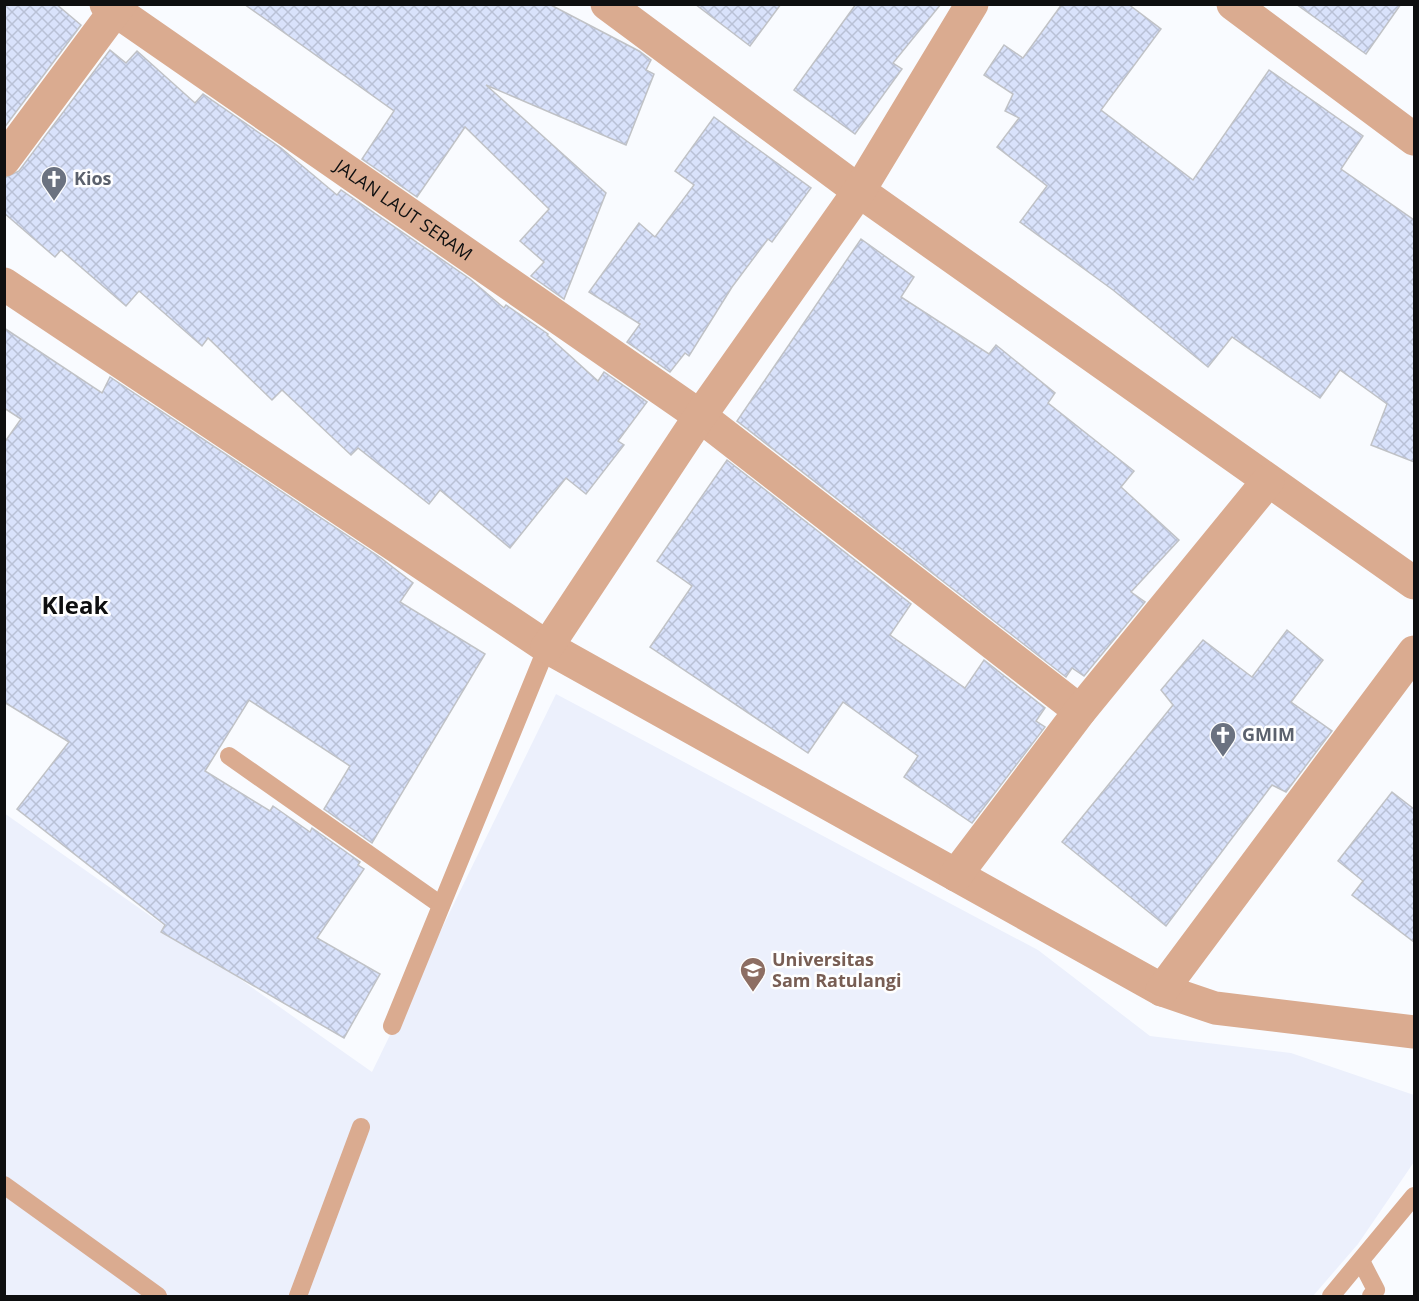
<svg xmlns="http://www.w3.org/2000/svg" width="1419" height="1301" font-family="'Open Sans',sans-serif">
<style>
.built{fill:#ecf0fc}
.building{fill:url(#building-cross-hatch);stroke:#c0c2c6;stroke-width:1.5}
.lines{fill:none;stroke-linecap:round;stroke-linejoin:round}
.service{stroke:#daab90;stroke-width:18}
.minor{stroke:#daab90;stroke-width:33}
.labels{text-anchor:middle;stroke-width:5;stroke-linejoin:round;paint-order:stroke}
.worship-label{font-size:18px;font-weight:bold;fill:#5b616d;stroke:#fff;text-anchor:start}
.street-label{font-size:18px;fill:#0e0f10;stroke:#fff}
.education-label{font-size:18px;font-weight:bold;fill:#785e54;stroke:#fff;text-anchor:start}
.district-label{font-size:24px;font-weight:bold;fill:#0e0f10;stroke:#fff}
</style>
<defs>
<pattern id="building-cross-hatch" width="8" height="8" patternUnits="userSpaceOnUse" patternTransform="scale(1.5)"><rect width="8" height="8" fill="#d9e2fb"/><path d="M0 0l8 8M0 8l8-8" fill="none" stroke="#b9c1d6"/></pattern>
</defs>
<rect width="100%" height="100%" fill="#f9fbff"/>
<path class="built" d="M 556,694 L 1038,950 L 1150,1036 L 1291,1053 L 1414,1095 L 1414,1162 L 1358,1244 L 1313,1296 L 5,1296 L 4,813 L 372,1072 Z"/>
<g class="building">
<path d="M 4,4 L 56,4 L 81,25 L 4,128 Z"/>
<path d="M 244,4 L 549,4 L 639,51 L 651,60 L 646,70 L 654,74 L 626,145 L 486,85 L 606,193 L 564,299 L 531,276 L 544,262 L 520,241 L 549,209 L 465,127 L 417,197 L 362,159 L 394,111 Z"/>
<path d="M 695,4 L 781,4 L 750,46 Z"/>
<path d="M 856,4 L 941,4 L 893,63 L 902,69 L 855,134 L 794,90 Z"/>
<path d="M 1062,4 L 1128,4 L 1161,29 L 1101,110 L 1193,180 L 1269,70 L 1363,136 L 1341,169 L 1414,220 L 1414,462 L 1371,445 L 1387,404 L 1340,370 L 1320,398 L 1232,337 L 1208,367 L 1113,290 L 1020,222 L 1047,186 L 997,147 L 1019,118 L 1005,111 L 1013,94 L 984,75 L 1004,45 L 1023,58 Z"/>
<path d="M 1296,4 L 1401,4 L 1366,54 Z"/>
<path d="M 110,50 L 126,63 L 137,51 L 195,103 L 203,94 L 281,148 L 337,195 L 341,190 L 470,279 L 504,308 L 506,305 L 548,334 L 547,335 L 598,381 L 604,372 L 647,402 L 618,441 L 624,445 L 586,494 L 566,478 L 510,548 L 440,490 L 429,504 L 358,448 L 351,455 L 282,390 L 272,400 L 208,338 L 202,346 L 139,291 L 126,306 L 61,250 L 55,257 L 4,213 L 4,178 L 19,171 Z"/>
<path d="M 714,117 L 811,188 L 772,242 L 768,239 L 732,287 L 689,356 L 685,353 L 670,372 L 627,342 L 640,324 L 589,292 L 639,223 L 655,237 L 694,185 L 675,171 Z"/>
<path d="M 861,239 L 914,277 L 901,297 L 989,354 L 996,345 L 1055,393 L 1048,403 L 1134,471 L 1121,487 L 1179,540 L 1131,592 L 1145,602 L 1084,676 L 1072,668 L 1066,677 L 737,421 Z"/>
<path d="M 4,328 L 102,393 L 110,377 L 381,558 L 413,583 L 400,602 L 485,654 L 372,843 L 324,809 L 350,766 L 249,700 L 205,771 L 270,811 L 273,806 L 310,832 L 312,828 L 360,862 L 358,865 L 364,869 L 317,938 L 380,974 L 344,1038 L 161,932 L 165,925 L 17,809 L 69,742 L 4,702 L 4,443 L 21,419 L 4,408 Z"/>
<path d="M 727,460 L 911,604 L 890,635 L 965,688 L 984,660 L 1045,708 L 1036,721 L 1045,727 L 972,823 L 904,777 L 918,756 L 843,702 L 808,753 L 650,647 L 692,586 L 657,561 Z"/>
<path d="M 1287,630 L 1323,660 L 1291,702 L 1332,731 L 1286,792 L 1272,785 L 1166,926 L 1062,842 L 1173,705 L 1161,690 L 1203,640 L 1252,677 Z"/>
<path d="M 1392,792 L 1414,809 L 1414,942 L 1352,895 L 1363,881 L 1338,861 Z"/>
</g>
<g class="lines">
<g class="service">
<path d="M 229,756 L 441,905"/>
<path d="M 392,1026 L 547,647"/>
<path d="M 4,1185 L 158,1296"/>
<path d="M 1361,1261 L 1376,1290 L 1371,1296"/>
<path d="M 298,1296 L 361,1127"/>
<path d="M 1331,1296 L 1414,1196"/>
</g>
<g class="minor">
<path id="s1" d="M 106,4 L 700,416 L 1080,711"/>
<path d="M 607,4 L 859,191 L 1414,583"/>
<path d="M 1233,4 L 1414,139"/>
<path d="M 4,160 L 120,4"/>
<path d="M 4,284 L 547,647 L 1162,990 L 1215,1008 L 1414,1032"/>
<path d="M 547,647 L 700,416 L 859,191 L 972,4"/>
<path d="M 956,875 L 1080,711 L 1268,481"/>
<path d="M 1162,990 L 1414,652"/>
</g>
</g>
<defs>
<g id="church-pin" transform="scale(1.35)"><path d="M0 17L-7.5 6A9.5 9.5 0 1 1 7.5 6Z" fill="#6b7280" stroke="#fff"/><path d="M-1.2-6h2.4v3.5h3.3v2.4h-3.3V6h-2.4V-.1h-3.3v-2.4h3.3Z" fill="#fff"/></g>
<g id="university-pin" transform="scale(1.35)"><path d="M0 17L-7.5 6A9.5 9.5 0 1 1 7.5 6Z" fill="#8d6e63" stroke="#fff"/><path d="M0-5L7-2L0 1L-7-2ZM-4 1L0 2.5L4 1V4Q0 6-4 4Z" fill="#fff"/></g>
</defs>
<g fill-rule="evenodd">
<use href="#church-pin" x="54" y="179"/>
<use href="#church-pin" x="1223" y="735"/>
<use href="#university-pin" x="753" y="970"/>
</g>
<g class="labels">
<g class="worship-label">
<text x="74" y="185">Kios</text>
<text x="1242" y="741">GMIM</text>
</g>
<g class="street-label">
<text dy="6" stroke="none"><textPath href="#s1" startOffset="362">JALAN LAUT SERAM</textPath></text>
</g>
<g class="education-label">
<text x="772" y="966">Universitas<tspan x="772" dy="21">Sam Ratulangi</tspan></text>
</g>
<g class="district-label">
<text x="75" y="614">Kleak</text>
</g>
</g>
<rect width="1419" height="1301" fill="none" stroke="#0e0f10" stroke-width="12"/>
</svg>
